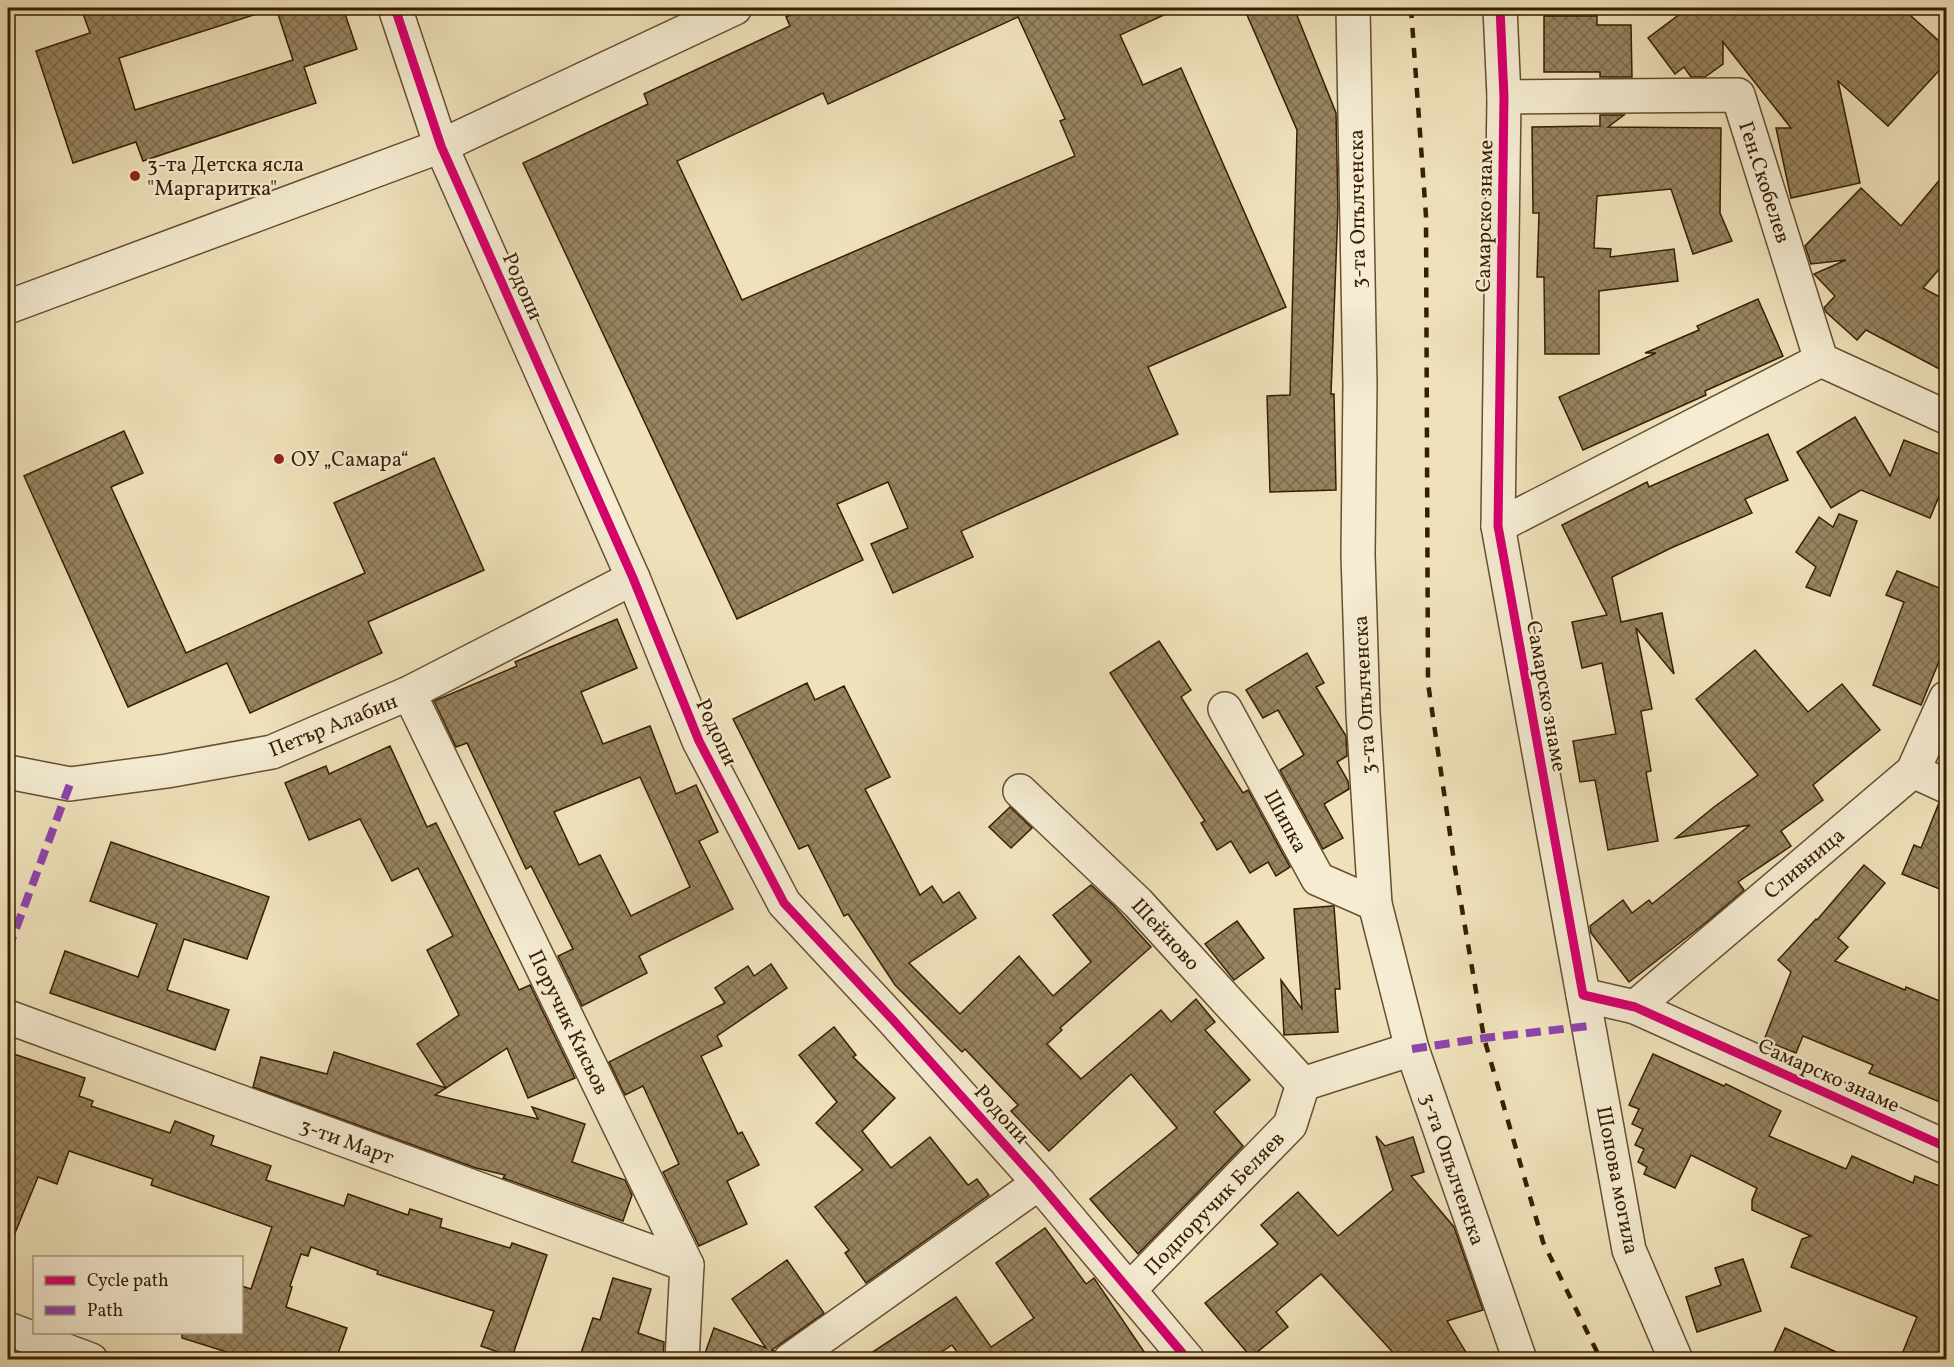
<svg xmlns="http://www.w3.org/2000/svg" width="1954" height="1367" font-family="Vollkorn,serif">
<style>
.building{fill:url(#building-cross-hatch);stroke:#381e00;stroke-width:1.5;fill-rule:evenodd}
.lines{fill:none;stroke-linecap:round;stroke-linejoin:round}
.minor-casing{stroke:#664f2f;stroke-width:36}
.minor{stroke:#f5ecd3;stroke-width:33}
.rail{stroke:#381e00;stroke-width:4.5;stroke-dasharray:10 10;stroke-linecap:butt}
.quiet{stroke:#8e44ad;stroke-width:8;stroke-dasharray:15 8;stroke-linecap:butt}
.cycleway-casing{stroke:#f5ecd3;stroke-width:13}
.cycleway{stroke:#d6006c;stroke-width:9}
.poi-dot{fill:#8f2418;stroke:#f5ecd3;stroke-width:2}
.labels{text-anchor:middle;stroke-width:4.5;stroke-linejoin:round;paint-order:stroke}
.poi-label{font-size:21px;fill:#381e00;stroke:#f5ecd3;text-anchor:start}
.street-label{font-size:21px;fill:#381e00;stroke:#f5ecd3}
</style>
<defs>
<pattern id="building-cross-hatch" width="8" height="8" patternUnits="userSpaceOnUse" patternTransform="scale(1.5)"><rect width="8" height="8" fill="#978461"/><path d="M0 0l8 8M0 8l8-8" fill="none" stroke="#7c6b4e"/></pattern>
</defs>
<rect width="100%" height="100%" fill="#efe2bb"/>
<filter id="stains"><feTurbulence type="fractalNoise" baseFrequency=".00333" numOctaves="4"/><feColorMatrix values="0 0 0 0 .2 0 0 0 0 .09 0 0 0 0 .02 0 0 0 .5 -.17"/></filter>
<radialGradient id="worn" r=".72"><stop offset=".6" stop-color="#630" stop-opacity="0"/><stop offset="1" stop-color="#630" stop-opacity=".3"/></radialGradient>
<g class="building">
<path d="M 81,8 L 260,8 L 260,13 L 119,58 L 135,110 L 293,60 L 276,8 L 343,8 L 357,49 L 304,67 L 316,103 L 143,161 L 136,142 L 73,163 L 36,51 L 90,33 Z"/>
<path d="M 806,8 L 1179,8 L 1120,35 L 1143,85 L 1181,68 L 1286,307 L 1148,367 L 1178,434 L 961,531 L 973,557 L 893,593 L 871,544 L 908,528 L 888,482 L 837,504 L 863,560 L 737,619 L 523,163 L 648,104 L 644,94 L 790,26 L 786,17 ZM 1018,17 L 1065,119 L 1060,121 L 1075,156 L 742,300 L 677,161 L 823,93 L 828,104 Z"/>
<path d="M 1244,8 L 1294,8 L 1336,113 L 1338,207 L 1331,394 L 1334,394 L 1336,490 L 1270,492 L 1267,396 L 1290,395 L 1297,130 Z"/>
<path d="M 1688,8 L 1902,8 L 1947,48 L 1947,62 L 1888,126 L 1838,81 L 1860,183 L 1791,198 L 1776,128 L 1791,128 L 1723,42 L 1723,64 L 1705,77 L 1691,77 L 1684,67 L 1675,74 L 1648,38 Z"/>
<path d="M 1544,16 L 1597,16 L 1597,25 L 1631,25 L 1632,77 L 1600,77 L 1600,72 L 1544,72 Z"/>
<path d="M 1600,115 L 1624,115 L 1608,127 L 1721,128 L 1720,213 L 1732,241 L 1693,254 L 1671,189 L 1597,196 L 1594,248 L 1611,249 L 1610,257 L 1674,249 L 1678,281 L 1599,291 L 1599,354 L 1545,354 L 1544,277 L 1537,277 L 1539,213 L 1533,213 L 1532,127 L 1600,126 Z"/>
<path d="M 1947,171 L 1947,260 L 1923,288 L 1947,301 L 1947,373 L 1866,330 L 1857,340 L 1826,312 L 1824,308 L 1835,296 L 1814,274 L 1846,260 L 1811,264 L 1805,246 L 1861,188 L 1901,226 Z"/>
<path d="M 1758,299 L 1783,356 L 1705,391 L 1706,395 L 1583,450 L 1559,397 L 1656,353 L 1645,353 L 1699,330 L 1697,326 Z"/>
<path d="M 1855,417 L 1890,476 L 1904,440 L 1947,457 L 1947,477 L 1930,518 L 1861,490 L 1831,508 L 1797,452 Z"/>
<path d="M 124,431 L 143,473 L 111,487 L 186,653 L 365,573 L 334,503 L 434,458 L 484,570 L 368,622 L 382,653 L 250,713 L 227,663 L 128,707 L 24,476 Z"/>
<path d="M 1768,434 L 1788,480 L 1745,499 L 1752,513 L 1671,548 L 1612,577 L 1621,622 L 1662,613 L 1674,674 L 1636,628 L 1652,709 L 1641,711 L 1651,771 L 1646,772 L 1658,841 L 1608,850 L 1595,780 L 1580,782 L 1573,741 L 1616,734 L 1602,663 L 1582,668 L 1572,622 L 1607,615 L 1562,525 L 1647,482 L 1649,487 Z"/>
<path d="M 1839,514 L 1857,521 L 1830,596 L 1806,587 L 1816,567 L 1796,552 L 1819,517 L 1833,527 Z"/>
<path d="M 1897,571 L 1947,591 L 1947,642 L 1921,705 L 1873,685 L 1904,602 L 1886,595 Z"/>
<path d="M 617,619 L 637,668 L 581,692 L 603,744 L 650,726 L 676,794 L 696,785 L 718,832 L 699,841 L 733,909 L 639,956 L 647,973 L 582,1006 L 558,956 L 573,949 L 531,866 L 526,869 L 467,743 L 456,747 L 434,701 L 517,666 L 515,662 ZM 640,777 L 690,887 L 631,916 L 600,855 L 579,865 L 554,812 Z"/>
<path d="M 1159,641 L 1191,690 L 1181,697 L 1243,793 L 1248,790 L 1290,867 L 1276,876 L 1268,862 L 1250,873 L 1231,841 L 1217,850 L 1201,823 L 1205,821 L 1110,673 Z"/>
<path d="M 1755,650 L 1808,712 L 1842,684 L 1880,730 L 1813,785 L 1823,800 L 1781,831 L 1791,846 L 1738,882 L 1744,890 L 1708,921 L 1629,982 L 1591,933 L 1590,926 L 1623,900 L 1632,913 L 1649,900 L 1652,904 L 1750,825 L 1676,838 L 1714,807 L 1758,775 L 1696,699 Z"/>
<path d="M 1307,653 L 1324,683 L 1316,687 L 1346,736 L 1347,756 L 1337,762 L 1348,781 L 1349,789 L 1324,804 L 1343,838 L 1323,849 L 1280,770 L 1304,755 L 1278,710 L 1263,718 L 1246,690 Z"/>
<path d="M 807,683 L 815,700 L 844,686 L 890,777 L 865,789 L 920,895 L 932,886 L 943,903 L 959,892 L 976,918 L 909,963 L 960,1014 L 1019,956 L 1053,996 L 1091,962 L 1053,915 L 1091,885 L 1114,906 L 1151,947 L 1060,1028 L 1062,1030 L 1047,1044 L 1081,1079 L 1161,1010 L 1171,1022 L 1196,999 L 1215,1022 L 1205,1030 L 1250,1080 L 1214,1112 L 1243,1146 L 1138,1254 L 1090,1199 L 1177,1128 L 1131,1074 L 1049,1151 L 1011,1111 L 1018,1105 L 965,1049 L 962,1052 L 895,985 L 848,914 L 844,916 L 808,845 L 799,849 L 733,719 Z"/>
<path d="M 390,746 L 427,827 L 436,823 L 519,990 L 530,985 L 575,1078 L 528,1098 L 507,1048 L 446,1088 L 417,1044 L 459,1015 L 427,950 L 453,936 L 418,868 L 392,881 L 360,819 L 309,840 L 285,783 L 326,766 L 329,774 Z"/>
<path d="M 1939,803 L 1947,805 L 1947,892 L 1902,874 L 1914,845 L 1921,848 Z"/>
<path d="M 1010,807 L 1032,828 L 1011,848 L 989,827 Z"/>
<path d="M 111,842 L 269,897 L 247,959 L 184,939 L 167,990 L 229,1010 L 215,1050 L 50,993 L 65,951 L 138,977 L 157,924 L 90,901 Z"/>
<path d="M 1864,865 L 1885,883 L 1838,938 L 1848,947 L 1835,961 L 1905,990 L 1906,987 L 1947,1004 L 1947,1105 L 1869,1073 L 1873,1065 L 1803,1036 L 1796,1053 L 1764,1040 L 1791,972 L 1778,960 L 1816,919 L 1817,920 Z"/>
<path d="M 1332,906 L 1334,906 L 1340,989 L 1335,989 L 1338,1032 L 1284,1035 L 1281,980 L 1302,1009 L 1294,909 Z"/>
<path d="M 1237,921 L 1264,958 L 1234,980 L 1205,944 Z"/>
<path d="M 771,964 L 787,988 L 717,1036 L 722,1046 L 701,1056 L 738,1134 L 742,1132 L 759,1165 L 727,1181 L 747,1224 L 699,1246 L 663,1172 L 679,1164 L 643,1086 L 625,1095 L 609,1062 L 725,1003 L 715,988 L 748,966 L 754,976 Z"/>
<path d="M 834,1027 L 856,1055 L 853,1057 L 895,1098 L 862,1131 L 891,1168 L 930,1137 L 968,1185 L 977,1179 L 989,1195 L 866,1283 L 845,1253 L 849,1250 L 815,1207 L 863,1170 L 816,1123 L 837,1102 L 799,1055 Z"/>
<path d="M 8,1052 L 85,1078 L 79,1096 L 93,1101 L 91,1106 L 170,1133 L 175,1121 L 214,1136 L 211,1145 L 271,1166 L 266,1180 L 344,1206 L 348,1194 L 408,1215 L 410,1209 L 442,1219 L 440,1227 L 510,1248 L 512,1243 L 547,1255 L 512,1357 L 481,1346 L 494,1311 L 377,1274 L 378,1271 L 311,1247 L 308,1256 L 301,1254 L 290,1286 L 292,1287 L 286,1307 L 347,1328 L 336,1359 L 249,1359 L 182,1338 L 182,1332 L 242,1332 L 242,1286 L 251,1289 L 272,1227 L 151,1185 L 153,1179 L 69,1151 L 57,1184 L 38,1177 L 8,1250 Z"/>
<path d="M 334,1052 L 446,1088 L 435,1095 L 538,1119 L 532,1107 L 585,1124 L 572,1162 L 625,1180 L 632,1195 L 623,1221 L 503,1178 L 505,1175 L 476,1168 L 253,1087 L 261,1057 L 327,1074 Z"/>
<path d="M 1653,1054 L 1724,1086 L 1726,1084 L 1781,1111 L 1769,1136 L 1846,1169 L 1852,1156 L 1913,1183 L 1915,1176 L 1947,1189 L 1947,1359 L 1900,1359 L 1917,1317 L 1791,1267 L 1802,1239 L 1811,1236 L 1752,1210 L 1752,1200 L 1757,1188 L 1691,1155 L 1675,1188 L 1644,1174 L 1647,1167 L 1638,1162 L 1644,1149 L 1635,1145 L 1643,1129 L 1632,1124 L 1639,1109 L 1629,1105 Z"/>
<path d="M 1376,1136 L 1385,1146 L 1413,1137 L 1424,1172 L 1411,1176 L 1454,1227 L 1483,1310 L 1447,1321 L 1470,1359 L 1399,1359 L 1321,1274 L 1276,1312 L 1288,1327 L 1251,1357 L 1205,1303 L 1278,1244 L 1261,1225 L 1298,1192 L 1338,1236 L 1393,1190 Z"/>
<path d="M 1045,1228 L 1086,1284 L 1094,1278 L 1149,1359 L 962,1359 L 952,1345 L 931,1359 L 862,1359 L 956,1297 L 991,1347 L 1034,1318 L 996,1263 Z"/>
<path d="M 1743,1259 L 1761,1311 L 1697,1332 L 1686,1297 L 1721,1285 L 1715,1268 Z"/>
<path d="M 787,1260 L 824,1313 L 772,1350 L 774,1351 L 772,1359 L 703,1359 L 714,1328 L 766,1348 L 732,1299 Z"/>
<path d="M 613,1278 L 651,1289 L 638,1333 L 664,1342 L 663,1359 L 579,1359 L 593,1318 L 600,1320 Z"/>
<path d="M 1785,1328 L 1851,1359 L 1771,1359 Z"/>
</g>
<g class="lines">
<g class="minor-casing">
<g id="minor">
<path d="M 395,8 L 441,146 L 633,578 L 699,741 L 784,903 L 893,1020 L 1039,1183 L 1188,1360"/>
<path d="M 1353,8 L 1360,385 L 1358,555 L 1363,713 L 1375,904 L 1412,1049 L 1520,1360"/>
<path d="M 1500,8 L 1504,97 L 1498,526 L 1583,995 L 1635,1007 L 1946,1147"/>
<path d="M 1504,97 L 1738,95 L 1821,360 L 1946,417"/>
<path d="M 8,307 L 441,146 L 735,8"/>
<path d="M 1498,526 L 1821,360"/>
<path d="M 409,693 L 687,1265 L 682,1360"/>
<path d="M 1225,709 L 1318,879 L 1375,904"/>
<path d="M 1913,771 L 1946,786"/>
<path d="M 8,772 L 70,784 L 167,771 L 272,752 L 409,693 L 633,578"/>
<path d="M 1020,791 L 1138,903 L 1303,1084"/>
<path d="M 1583,995 L 1629,1250 L 1676,1360"/>
<path d="M 1635,1007 L 1913,771 L 1946,698"/>
<path d="M 8,1017 L 687,1265"/>
<path d="M 1129,1290 L 1290,1125 L 1303,1084 L 1412,1049"/>
<path d="M 8,1329 L 91,1360"/>
<path d="M 790,1360 L 1039,1183"/>
</g>
</g>
<use href="#minor" class="minor"/>
<path class="rail" d="M 1411,8 L 1426,216 L 1428,683 L 1455,868 L 1484,1038 L 1543,1242 L 1601,1360"/>
<g class="quiet">
<path d="M 8,950 L 70,784"/>
<path d="M 1412,1049 L 1484,1038 L 1589,1026"/>
</g>
<g class="cycleway-casing">
<g id="cycleway">
<path d="M 395,8 L 441,146 L 633,578 L 699,741 L 784,903 L 893,1020 L 1039,1183 L 1188,1360"/>
<path d="M 1500,8 L 1504,97 L 1498,526 L 1583,995 L 1635,1007 L 1946,1147"/>
</g>
</g>
<use href="#cycleway" class="cycleway"/>
</g>
<g class="poi-dot">
<circle cx="135" cy="176" r="6"/>
<circle cx="279" cy="459" r="6"/>
</g>
<g class="labels">
<g class="poi-label">
<text x="147" y="171">3-та Детска ясла<tspan x="147" dy="24">"Маргаритка"</tspan></text>
<text x="291" y="466">ОУ „Самара“</text>
</g>
<g class="street-label">
<text transform="translate(1765 182) rotate(72)" y="7">Ген.Скобелев</text>
<text transform="translate(1357 209) rotate(-91)" y="7">3-та Опълченска</text>
<text transform="translate(1484 216) rotate(-89)" y="7">Самарско знаме</text>
<text transform="translate(523 286) rotate(66)" y="7">Родопи</text>
<text transform="translate(1364 695) rotate(-93)" y="7">3-та Опълченска</text>
<text transform="translate(1547 696) rotate(80)" y="7">Самарско знаме</text>
<text transform="translate(333 725) rotate(-22)" y="7">Петър Алабин</text>
<text transform="translate(717 732) rotate(65)" y="7">Родопи</text>
<text transform="translate(1286 821) rotate(61)" y="7">Шипка</text>
<text transform="translate(1804 863) rotate(-40)" y="7">Сливница</text>
<text transform="translate(1166 934) rotate(47)" y="7">Шейново</text>
<text transform="translate(569 1022) rotate(64)" y="7">Поручик Кисьов</text>
<text transform="translate(1829 1075) rotate(24)" y="7">Самарско знаме</text>
<text transform="translate(1002 1114) rotate(48)" y="7">Родопи</text>
<text transform="translate(347 1141) rotate(20)" y="7">3-ти Март</text>
<text transform="translate(1453 1169) rotate(71)" y="7">3-та Опълченска</text>
<text transform="translate(1618 1180) rotate(79)" y="7">Шопова могила</text>
<text transform="translate(1214 1203) rotate(-46)" y="7">Подпоручик Беляев</text>
</g>
</g>
<rect width="1954" height="1367" fill="none" stroke="#efe2bb" stroke-width="30"/>
<rect x="9" y="9" width="1936" height="1349" fill="none" stroke="#381e00" stroke-width="3"/>
<rect x="15" y="15" width="1924" height="1337" fill="none" stroke="#381e00" stroke-width="1.5"/>
<rect x="33" y="1256" width="210" height="78" fill="#f5ecd3" stroke="#a99a7f" stroke-width="1.5"/>
<rect x="45" y="1276" width="30" height="9" fill="#d6006c" stroke="#a99a7f" stroke-width="1.5"/>
<text x="87" y="1286" font-size="18" fill="#381e00">Cycle path</text>
<rect x="45" y="1306" width="30" height="9" fill="#8e44ad" stroke="#a99a7f" stroke-width="1.5"/>
<text x="87" y="1316" font-size="18" fill="#381e00">Path</text>
<rect width="100%" height="100%" filter="url(#stains)"/>
<rect width="100%" height="100%" fill="url(#worn)"/>
</svg>
